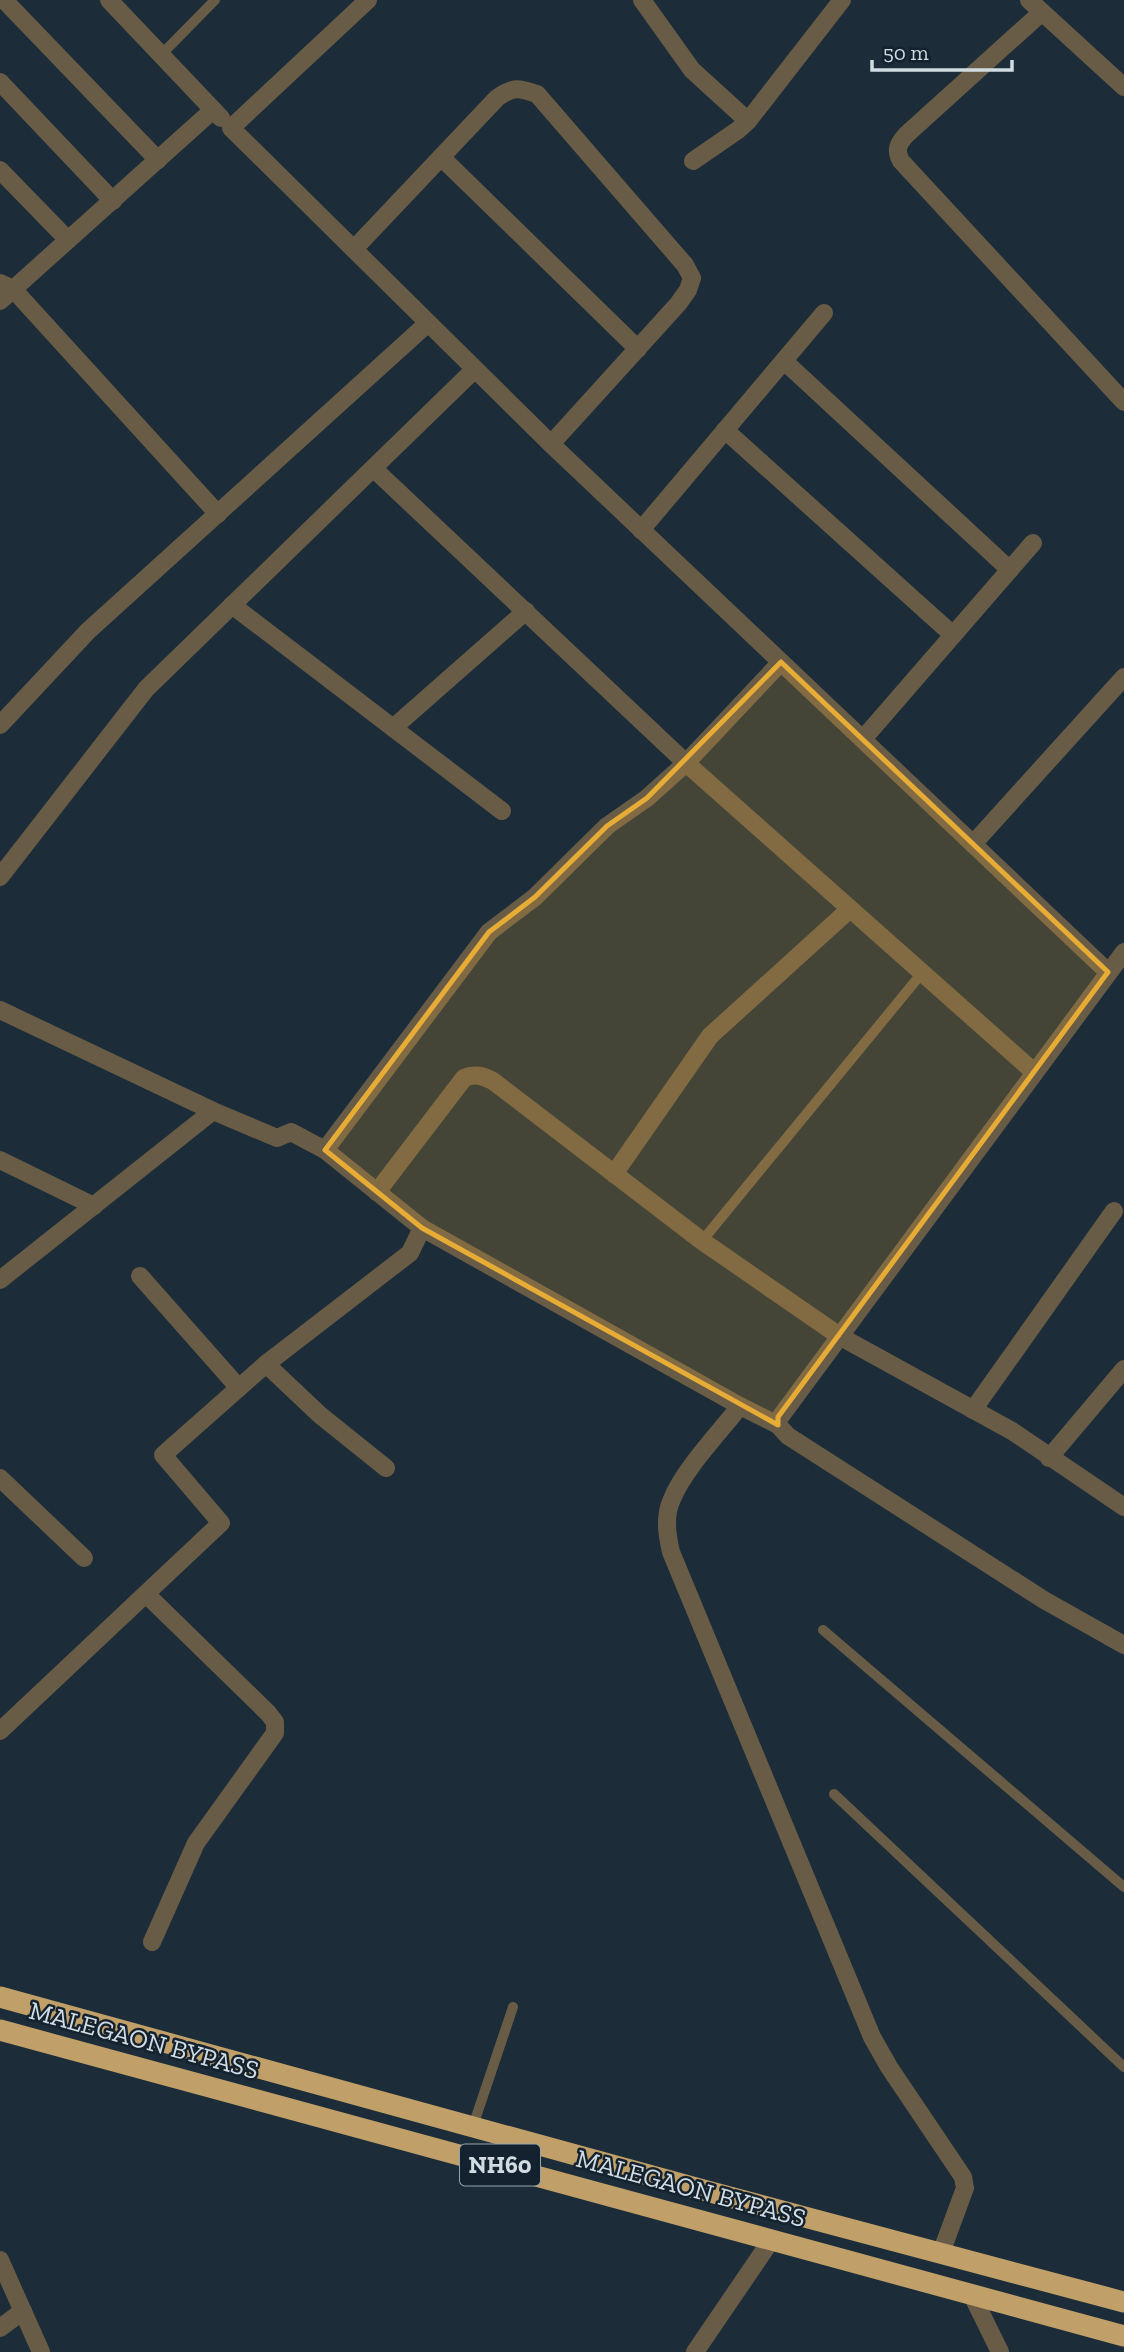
<svg xmlns="http://www.w3.org/2000/svg" width="1124" height="2352" font-family="'Zilla Slab',serif">
<style>
.lines{fill:none;stroke-linecap:round;stroke-linejoin:round}
.lane{stroke:#695c46;stroke-width:10}
.street{stroke:#695c46;stroke-width:18}
.highway{stroke:#c0a068;stroke-width:21}
.marked{fill:#e7ac36;fill-opacity:0.2;stroke:#e7ac36;stroke-width:5;stroke-linejoin:round}
.labels{text-anchor:middle;stroke-width:5;stroke-linejoin:round;paint-order:stroke}
.shield{fill:#13222e;stroke:#98a4ac;stroke-width:2}
.shield-label{font-size:24px;font-weight:bold;fill:#d1dbe2}
.street-label{font-size:26px;fill:#d1dbe2;stroke:#13222e}
</style>
<rect width="100%" height="100%" fill="#1c2c38"/>
<g class="lines">
<g class="lane">
<path d="M 161,55 L 215,0"/>
<path d="M 702,1241 L 922,973"/>
<path d="M 823,1630 L 1124,1887"/>
<path d="M 834,1794 L 1124,2067"/>
<path d="M 473,2126 L 513,2007"/>
</g>
<g class="street">
<path d="M 4,0 L 158,160"/>
<path d="M 109,0 L 221,118"/>
<path d="M 368,0 L 231,128 L 551,444 L 1108,972"/>
<path d="M 642,0 L 692,70 L 748,121"/>
<path d="M 1029,0 L 1124,87"/>
<path d="M 1042,12 L 906,135 C 898,144 895,150 901,161 L 1124,402"/>
<path d="M 0,82 L 113,201"/>
<path d="M 441,157 L 638,349"/>
<path d="M 693,161 L 738,130 L 748,121 L 842,0"/>
<path d="M 0,170 L 68,240"/>
<path d="M 354,249 L 497,98 C 514,86 519,88 537,94 L 685,265 L 692,278 L 688,290 L 678,304 L 551,444"/>
<path d="M 0,283 L 13,289 L 218,514"/>
<path d="M 0,301 L 213,110"/>
<path d="M 784,361 L 1010,570"/>
<path d="M 725,430 L 953,635"/>
<path d="M 374,469 L 686,763 L 1034,1072"/>
<path d="M 641,530 L 824,313"/>
<path d="M 232,605 L 502,811"/>
<path d="M 0,725 L 88,631 L 428,323"/>
<path d="M 393,728 L 526,611"/>
<path d="M 863,739 L 1033,543"/>
<path d="M 973,844 L 1124,677"/>
<path d="M 0,877 L 146,689 L 475,369"/>
<path d="M 1124,952 L 778,1420 L 778,1425 L 788,1436 L 1044,1600 L 1124,1645"/>
<path d="M 0,1010 L 213,1111 L 277,1138 L 291,1132 L 325,1150 L 422,1228 L 410,1253 L 266,1364 L 163,1455 L 221,1523 L 0,1731"/>
<path d="M 325,1150 L 489,932 L 535,897 L 607,826 L 647,798 L 686,763 L 781,662"/>
<path d="M 0,1160 L 94,1206"/>
<path d="M 614,1174 L 710,1036 L 850,909"/>
<path d="M 377,1192 L 464,1078 C 475,1073 483,1076 493,1081 L 702,1241 L 841,1337 L 1012,1431 L 1124,1507"/>
<path d="M 422,1228 L 740,1406 L 778,1425"/>
<path d="M 140,1276 L 239,1388"/>
<path d="M 0,1280 L 213,1111"/>
<path d="M 266,1364 L 320,1415 L 386,1468"/>
<path d="M 740,1406 C 720,1432 684,1469 672,1499 C 664,1516 667,1535 671,1552 L 872,2037 L 889,2067 L 963,2177 L 965,2188 L 941,2253"/>
<path d="M 973,1410 L 1114,1211"/>
<path d="M 1049,1458 L 1124,1369"/>
<path d="M 0,1478 L 84,1558"/>
<path d="M 146,1594 L 268,1713 L 275,1722 L 275,1733 L 196,1843 L 152,1942"/>
<path d="M 0,2260 L 41,2352"/>
<path d="M 972,2295 L 1000,2352"/>
<path d="M 0,2328 L 23,2311"/>
<path d="M 695,2352 L 772,2239"/>
</g>
<g class="highway">
<path d="M 0,1997 L 703,2190 L 1124,2302"/>
<path d="M 0,2030 L 1124,2336"/>
</g>
</g>
<path class="marked" d="M 781,662 L 1108,972 L 778,1417 L 778,1425 L 422,1228 L 325,1150 L 489,932 L 535,897 L 607,826 L 647,798 Z"/>
<g class="labels">
<rect class="shield" x="460" y="2144.5" width="80" height="41" rx="5"/>
<g class="shield-label">
<text x="500" y="2173">NH60</text>
</g>
<g class="street-label">
<text transform="translate(144 2040) rotate(15)" y="9">MALEGAON BYPASS</text>
<text transform="translate(691 2188) rotate(15)" y="9">MALEGAON BYPASS</text>
</g>
</g>
<path d="M872 60v10h140v-10" fill="none" stroke="#d1dbe2" stroke-width="3.5"/>
<text x="883" y="60" font-size="21" fill="#d1dbe2" stroke="#13222e" stroke-width="5" paint-order="stroke">50 m</text>
</svg>
